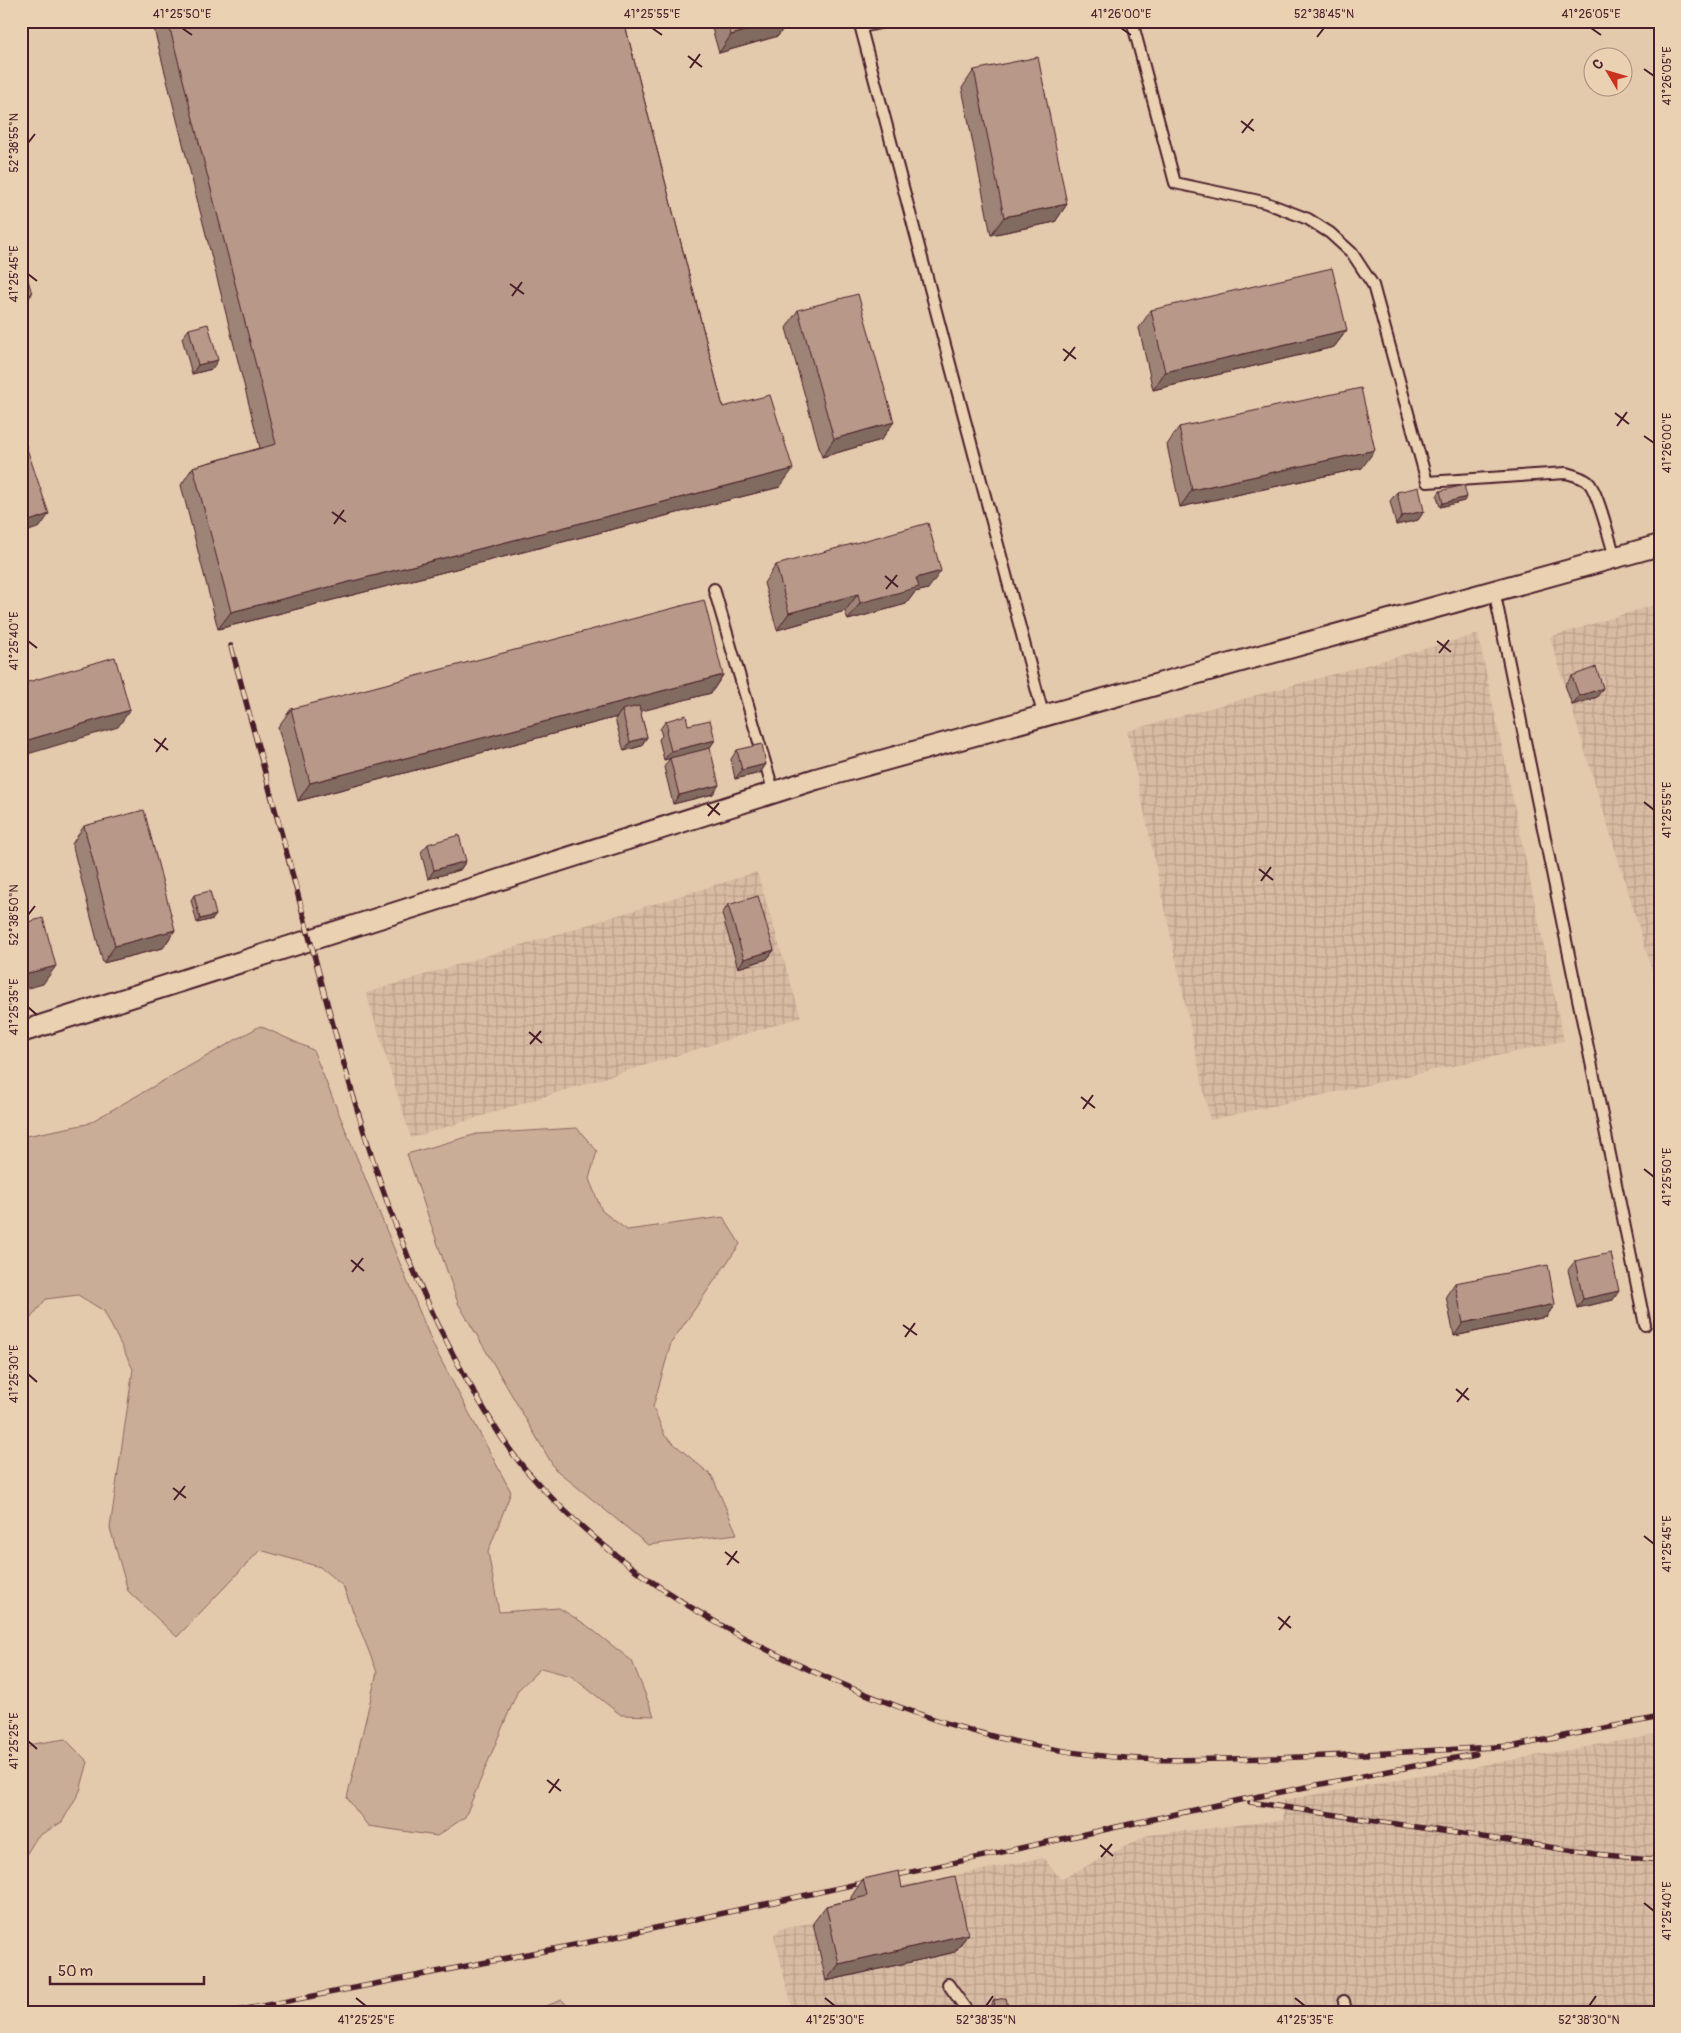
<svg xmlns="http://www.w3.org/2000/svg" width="1681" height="2033" font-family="Pangolin,sans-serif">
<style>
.industrial{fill:url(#industrial-grid)}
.green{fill:#caad97;stroke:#8a6661}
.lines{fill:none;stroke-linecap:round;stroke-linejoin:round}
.service-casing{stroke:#4a1f2b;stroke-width:14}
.minor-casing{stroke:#4a1f2b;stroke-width:24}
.service{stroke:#ead1b2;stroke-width:10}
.minor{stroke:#ead1b2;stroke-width:20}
.rail-casing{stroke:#4a1f2b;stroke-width:5.5}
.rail{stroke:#ead1b2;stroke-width:4;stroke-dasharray:11;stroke-linecap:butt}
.wall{fill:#9e8476;stroke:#4a1f2b}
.shaded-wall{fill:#816b60;stroke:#4a1f2b}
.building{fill:#b89989;stroke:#4a1f2b}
.ticks{fill:none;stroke:#4a1f2b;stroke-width:2}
.neatline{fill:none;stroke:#4a1f2b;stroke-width:2}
.ticks-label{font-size:12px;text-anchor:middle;fill:#4a1f2b}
</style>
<defs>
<pattern id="industrial-grid" width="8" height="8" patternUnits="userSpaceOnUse" patternTransform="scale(1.25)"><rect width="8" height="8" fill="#d7bba2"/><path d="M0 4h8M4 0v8" fill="none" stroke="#baa08c"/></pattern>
</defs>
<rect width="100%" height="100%" fill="#e4caad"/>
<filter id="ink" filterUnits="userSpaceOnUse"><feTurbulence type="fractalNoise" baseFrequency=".02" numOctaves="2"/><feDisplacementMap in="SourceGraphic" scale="10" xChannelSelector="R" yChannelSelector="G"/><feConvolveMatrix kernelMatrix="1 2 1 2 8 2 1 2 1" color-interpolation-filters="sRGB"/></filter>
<g filter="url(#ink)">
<g class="industrial">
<path d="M 1660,603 L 1660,996 L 1550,637 Z"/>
<path d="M 1478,634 L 1564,1041 L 1210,1120 L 1127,731 Z"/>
<path d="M 757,872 L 801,1017 L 411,1138 L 366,993 Z"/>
<path d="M 1660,1734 L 1660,2012 L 793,2012 L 774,1935 L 780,1929 L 854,1914 L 886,1889 L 1043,1858 L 1061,1879 L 1148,1835 L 1283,1820 L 1283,1800 Z"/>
</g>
<g class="green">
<path d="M 260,1026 L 313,1050 L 434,1347 L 511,1492 L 488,1552 L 499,1612 L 559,1608 L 585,1624 L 632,1661 L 654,1716 L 621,1715 L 571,1676 L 541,1668 L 518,1690 L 465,1817 L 437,1836 L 368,1826 L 347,1798 L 377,1672 L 343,1586 L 320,1567 L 260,1550 L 177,1637 L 128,1591 L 110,1528 L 133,1369 L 104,1311 L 78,1295 L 46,1299 L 21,1330 L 21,1137 L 87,1124 Z"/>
<path d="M 577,1128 L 597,1151 L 589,1179 L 602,1211 L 627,1230 L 723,1217 L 740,1244 L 671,1343 L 653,1407 L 665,1436 L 712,1476 L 737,1534 L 648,1545 L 555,1469 L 458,1303 L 407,1154 L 477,1134 Z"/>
<path d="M 65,1739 L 88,1762 L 80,1791 L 62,1822 L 37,1837 L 24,1858 L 21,1858 L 21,1752 L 33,1744 Z"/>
<path d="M 562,2000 L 574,2012 L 530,2012 Z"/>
</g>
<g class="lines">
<g class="service-casing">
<g id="service">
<path d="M 859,21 L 1043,714"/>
<path d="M 1132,21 L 1175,183 L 1264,202 L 1308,219 L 1330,233 L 1352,253 L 1373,285 L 1427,482 L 1566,473 C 1573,475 1582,477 1588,482 C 1598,491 1610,542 1615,557"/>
<path d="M 861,27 L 889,21"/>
<path d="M 714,589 L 774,793"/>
<path d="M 1494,590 L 1645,1325"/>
<path d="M 948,1984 L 968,2012"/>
<path d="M 1344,2001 L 1346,2012"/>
</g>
</g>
<g class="minor-casing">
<path id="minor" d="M 21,1032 L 816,779 L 1660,545"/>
</g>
<use href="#service" class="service"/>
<use href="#minor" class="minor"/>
<g class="rail-casing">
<g id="rail">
<path d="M 231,646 C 261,757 291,867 320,977 C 357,1115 396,1255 467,1380 C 485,1410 503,1444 526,1470 C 603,1559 705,1623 812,1671 C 921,1720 1020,1752 1140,1759 C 1169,1761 1199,1759 1228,1759 C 1323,1758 1417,1751 1512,1746"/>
<path d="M 1505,1748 L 1660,1717"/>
<path d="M 1250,1802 L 1595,1854 L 1660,1860"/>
<path d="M 231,2012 L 605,1939 L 1240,1800 L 1476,1754"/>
</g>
</g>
<use href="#rail" class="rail"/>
</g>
<g class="wall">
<path d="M 152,21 L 624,21 L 723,407 L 780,487 L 218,629 L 181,485 L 193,467 L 260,448 Z"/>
<path d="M 710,21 L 788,21 L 778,36 L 719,53 Z"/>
<path d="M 974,70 L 1067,204 L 1055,222 L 991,235 L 962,88 Z"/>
<path d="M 798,310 L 881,440 L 822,457 L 786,328 Z"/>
<path d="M 1151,310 L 1347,330 L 1334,347 L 1153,390 L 1139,328 Z"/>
<path d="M 189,329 L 212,369 L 192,374 L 182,338 Z"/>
<path d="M 1179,427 L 1362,468 L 1180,507 L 1167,445 Z"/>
<path d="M 1440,491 L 1464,501 L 1440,507 L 1437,496 Z"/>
<path d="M 1397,492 L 1424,511 L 1418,520 L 1396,525 L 1390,501 Z"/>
<path d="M 776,565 L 928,589 L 915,592 L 906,604 L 848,620 L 845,611 L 777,630 L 764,583 Z"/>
<path d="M 723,675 L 711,693 L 640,711 L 647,737 L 641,746 L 624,751 L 615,719 L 617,717 L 298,801 L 278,727 L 291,709 Z"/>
<path d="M 1572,676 L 1597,697 L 1572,705 L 1565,685 Z"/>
<path d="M 666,721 L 688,725 L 715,740 L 709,748 L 713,794 L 673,804 L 664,767 L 670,758 L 664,760 L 659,739 L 662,736 L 660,729 Z"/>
<path d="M 737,750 L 766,764 L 760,773 L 735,779 L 731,759 Z"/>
<path d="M 84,826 L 175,930 L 163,948 L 103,963 L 72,844 Z"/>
<path d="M 428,844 L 466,861 L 460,870 L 428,879 L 421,852 Z"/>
<path d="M 194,895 L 213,919 L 197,923 L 191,900 Z"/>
<path d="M 728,905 L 774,950 L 767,959 L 738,968 L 722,914 Z"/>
<path d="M 1575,1261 L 1613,1300 L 1577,1308 L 1568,1270 Z"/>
<path d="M 1455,1283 L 1555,1304 L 1546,1317 L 1454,1336 L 1446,1296 Z"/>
<path d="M 863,1879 L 902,1888 L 968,1934 L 955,1952 L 826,1981 L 813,1923 L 826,1906 L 851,1900 L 851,1897 Z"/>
<path d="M 994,2000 L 1009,2012 L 992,2012 L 991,2005 Z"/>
</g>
<g class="shaded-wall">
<path d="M 780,21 L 788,21 L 778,36 L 719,53 L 731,35 Z"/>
<path d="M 1067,204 L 1055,222 L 991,235 L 1004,217 Z"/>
<path d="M 32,294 L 21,309 L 21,297 Z"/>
<path d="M 1347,330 L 1334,347 L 1153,390 L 1165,372 Z"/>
<path d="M 218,360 L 212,369 L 192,374 L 198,365 Z"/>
<path d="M 894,422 L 881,440 L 822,457 L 834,439 Z"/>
<path d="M 1375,450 L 1362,468 L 1180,507 L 1192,490 Z"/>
<path d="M 793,469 L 780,487 L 218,629 L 231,612 Z"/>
<path d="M 1467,497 L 1464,501 L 1440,507 L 1443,503 Z"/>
<path d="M 1424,511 L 1418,520 L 1396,525 L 1402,516 Z"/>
<path d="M 49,514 L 40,527 L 21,534 L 21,524 Z"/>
<path d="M 941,571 L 928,589 L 915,592 L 906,604 L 848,620 L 860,603 L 916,578 Z"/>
<path d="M 858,594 L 845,611 L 777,630 L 789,613 Z"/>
<path d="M 723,675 L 711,693 L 623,716 L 622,710 L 617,717 L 298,801 L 310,783 Z"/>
<path d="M 1603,688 L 1597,697 L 1572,705 L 1579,696 Z"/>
<path d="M 130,710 L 118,727 L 21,756 L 21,742 Z"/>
<path d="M 647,737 L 641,746 L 624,751 L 630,742 Z"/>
<path d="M 715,740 L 709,749 L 664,760 L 671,751 Z"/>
<path d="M 766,764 L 760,773 L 735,779 L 742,770 Z"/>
<path d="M 719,785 L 713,794 L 673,804 L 679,795 Z"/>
<path d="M 466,861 L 460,870 L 428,879 L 434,870 Z"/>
<path d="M 216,915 L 213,919 L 197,923 L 200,919 Z"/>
<path d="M 175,930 L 163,948 L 103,963 L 115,946 Z"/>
<path d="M 774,950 L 767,959 L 738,968 L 744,959 Z"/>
<path d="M 56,966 L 43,984 L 21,990 L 21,975 Z"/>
<path d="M 1619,1291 L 1613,1300 L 1577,1308 L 1583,1299 Z"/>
<path d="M 1555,1304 L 1546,1317 L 1454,1336 L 1463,1323 Z"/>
<path d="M 968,1934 L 955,1952 L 826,1981 L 839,1964 Z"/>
</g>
<g class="building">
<path d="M 168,21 L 624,21 L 723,407 L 770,395 L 793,469 L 231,612 L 193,467 L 276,444 Z"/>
<path d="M 727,21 L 780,21 L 731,35 Z"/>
<path d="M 1038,57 L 1067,204 L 1004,217 L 974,70 Z"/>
<path d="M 21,255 L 32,294 L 21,297 Z"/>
<path d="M 1332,268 L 1347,330 L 1165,372 L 1151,310 Z"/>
<path d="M 858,294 L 894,422 L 834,439 L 798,310 Z"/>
<path d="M 208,324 L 218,360 L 198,365 L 189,329 Z"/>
<path d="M 1361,388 L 1375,450 L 1192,490 L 1179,427 Z"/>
<path d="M 25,443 L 49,514 L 21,524 L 21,444 Z"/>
<path d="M 1464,485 L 1467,497 L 1443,503 L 1440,491 Z"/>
<path d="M 1419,487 L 1424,511 L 1402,516 L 1397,492 Z"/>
<path d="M 928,523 L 941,571 L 916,578 L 919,587 L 860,603 L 858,594 L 789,613 L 776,565 Z"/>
<path d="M 704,600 L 723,675 L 310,783 L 291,709 Z"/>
<path d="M 115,657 L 130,710 L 21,742 L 21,684 Z"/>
<path d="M 1596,667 L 1603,688 L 1579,696 L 1572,676 Z"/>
<path d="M 639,706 L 647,737 L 630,742 L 622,710 Z"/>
<path d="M 686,715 L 688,725 L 710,720 L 715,740 L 671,751 L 666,731 L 668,730 L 666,721 Z"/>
<path d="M 762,744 L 766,764 L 742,770 L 737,750 Z"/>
<path d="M 710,748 L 719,785 L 679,795 L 670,758 Z"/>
<path d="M 144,810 L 175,930 L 115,946 L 84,826 Z"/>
<path d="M 459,835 L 466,861 L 434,870 L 428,844 Z"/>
<path d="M 210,891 L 216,915 L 200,919 L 194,895 Z"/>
<path d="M 758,896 L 774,950 L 744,959 L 728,905 Z"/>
<path d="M 43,918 L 56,966 L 21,975 L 21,924 Z"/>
<path d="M 1611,1253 L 1619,1291 L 1583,1299 L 1575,1261 Z"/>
<path d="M 1548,1265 L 1555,1304 L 1463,1323 L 1455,1283 Z"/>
<path d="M 899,1871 L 902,1888 L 955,1876 L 968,1934 L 839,1964 L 826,1906 L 867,1896 L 863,1879 Z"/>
<path d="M 1006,1998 L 1009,2012 L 996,2012 L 994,2000 Z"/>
</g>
</g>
<path class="ticks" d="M 182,28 L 192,35M 652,28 L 662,35M 1121,28 L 1131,35M 1591,28 L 1601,35M 1317,37 L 1324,28M 688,56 L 702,67M 690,68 L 700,54M 1644,69 L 1654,76M 1241,121 L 1254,131M 1242,133 L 1253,119M 28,143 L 35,134M 28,274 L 37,281M 510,284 L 524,294M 512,296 L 522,282M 1063,349 L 1076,359M 1064,361 L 1075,347M 1615,413 L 1629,424M 1617,426 L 1627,412M 1644,436 L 1654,443M 332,512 L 346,522M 334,524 L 344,510M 885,576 L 898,587M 886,589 L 897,575M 28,641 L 37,648M 1437,641 L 1451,652M 1439,653 L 1449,640M 154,739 L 168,750M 156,752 L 166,738M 1644,802 L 1654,810M 707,804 L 720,815M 708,816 L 719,803M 1259,869 L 1273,880M 1261,881 L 1271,867M 28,915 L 35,906M 28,1007 L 37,1015M 529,1032 L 542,1043M 530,1044 L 541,1031M 1081,1097 L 1095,1108M 1083,1109 L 1093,1095M 1644,1169 L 1654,1177M 351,1260 L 364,1271M 352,1272 L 363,1258M 903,1325 L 917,1335M 905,1337 L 915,1323M 28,1374 L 37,1382M 1456,1389 L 1469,1400M 1457,1402 L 1468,1388M 173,1488 L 186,1498M 174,1500 L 185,1486M 1644,1536 L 1654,1544M 725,1552 L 739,1563M 727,1565 L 737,1551M 1278,1617 L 1291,1628M 1279,1630 L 1290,1616M 28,1741 L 37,1749M 547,1780 L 561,1791M 549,1793 L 559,1779M 1100,1845 L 1113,1856M 1101,1857 L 1112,1844M 1644,1903 L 1654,1911M 356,1998 L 366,2006M 825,1998 L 835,2006M 1295,1998 L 1305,2006M 986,2006 L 993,1996M 1589,2006 L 1596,1996"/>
<rect width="1681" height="2033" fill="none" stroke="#ead1b2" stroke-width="55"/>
<g transform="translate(1608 72) rotate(308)"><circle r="24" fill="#ead1b2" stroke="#aa8a7c"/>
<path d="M0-4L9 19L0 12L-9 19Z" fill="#c8321e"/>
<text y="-8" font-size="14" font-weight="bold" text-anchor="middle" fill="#4a1f2b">С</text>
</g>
<path d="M50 1976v8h154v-8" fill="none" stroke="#4a1f2b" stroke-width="2.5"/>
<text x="58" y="1976" font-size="15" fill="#4a1f2b" stroke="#ead1b2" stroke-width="4" paint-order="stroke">50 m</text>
<rect x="28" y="28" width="1626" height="1978" class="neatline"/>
<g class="ticks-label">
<text x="182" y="18">41°25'50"E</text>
<text x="652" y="18">41°25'55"E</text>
<text x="1121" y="18">41°26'00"E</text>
<text x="1324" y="18">52°38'45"N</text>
<text x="1591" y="18">41°26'05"E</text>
<text transform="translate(1667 76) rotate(-90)" y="4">41°26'05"E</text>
<text transform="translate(14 143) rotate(-90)" y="4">52°38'55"N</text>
<text transform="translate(14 274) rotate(-90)" y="4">41°25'45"E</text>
<text transform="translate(1667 443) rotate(-90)" y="4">41°26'00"E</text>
<text transform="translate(14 641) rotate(-90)" y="4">41°25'40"E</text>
<text transform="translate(1667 810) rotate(-90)" y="4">41°25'55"E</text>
<text transform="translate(14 915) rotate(-90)" y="4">52°38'50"N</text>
<text transform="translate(14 1007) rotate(-90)" y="4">41°25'35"E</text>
<text transform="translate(1667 1177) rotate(-90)" y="4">41°25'50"E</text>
<text transform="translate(14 1374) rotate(-90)" y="4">41°25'30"E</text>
<text transform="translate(1667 1544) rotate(-90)" y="4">41°25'45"E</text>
<text transform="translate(14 1741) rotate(-90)" y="4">41°25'25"E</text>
<text transform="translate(1667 1911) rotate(-90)" y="4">41°25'40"E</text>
<text x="366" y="2024">41°25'25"E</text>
<text x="835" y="2024">41°25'30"E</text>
<text x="986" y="2024">52°38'35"N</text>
<text x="1305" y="2024">41°25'35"E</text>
<text x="1589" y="2024">52°38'30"N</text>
</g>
</svg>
